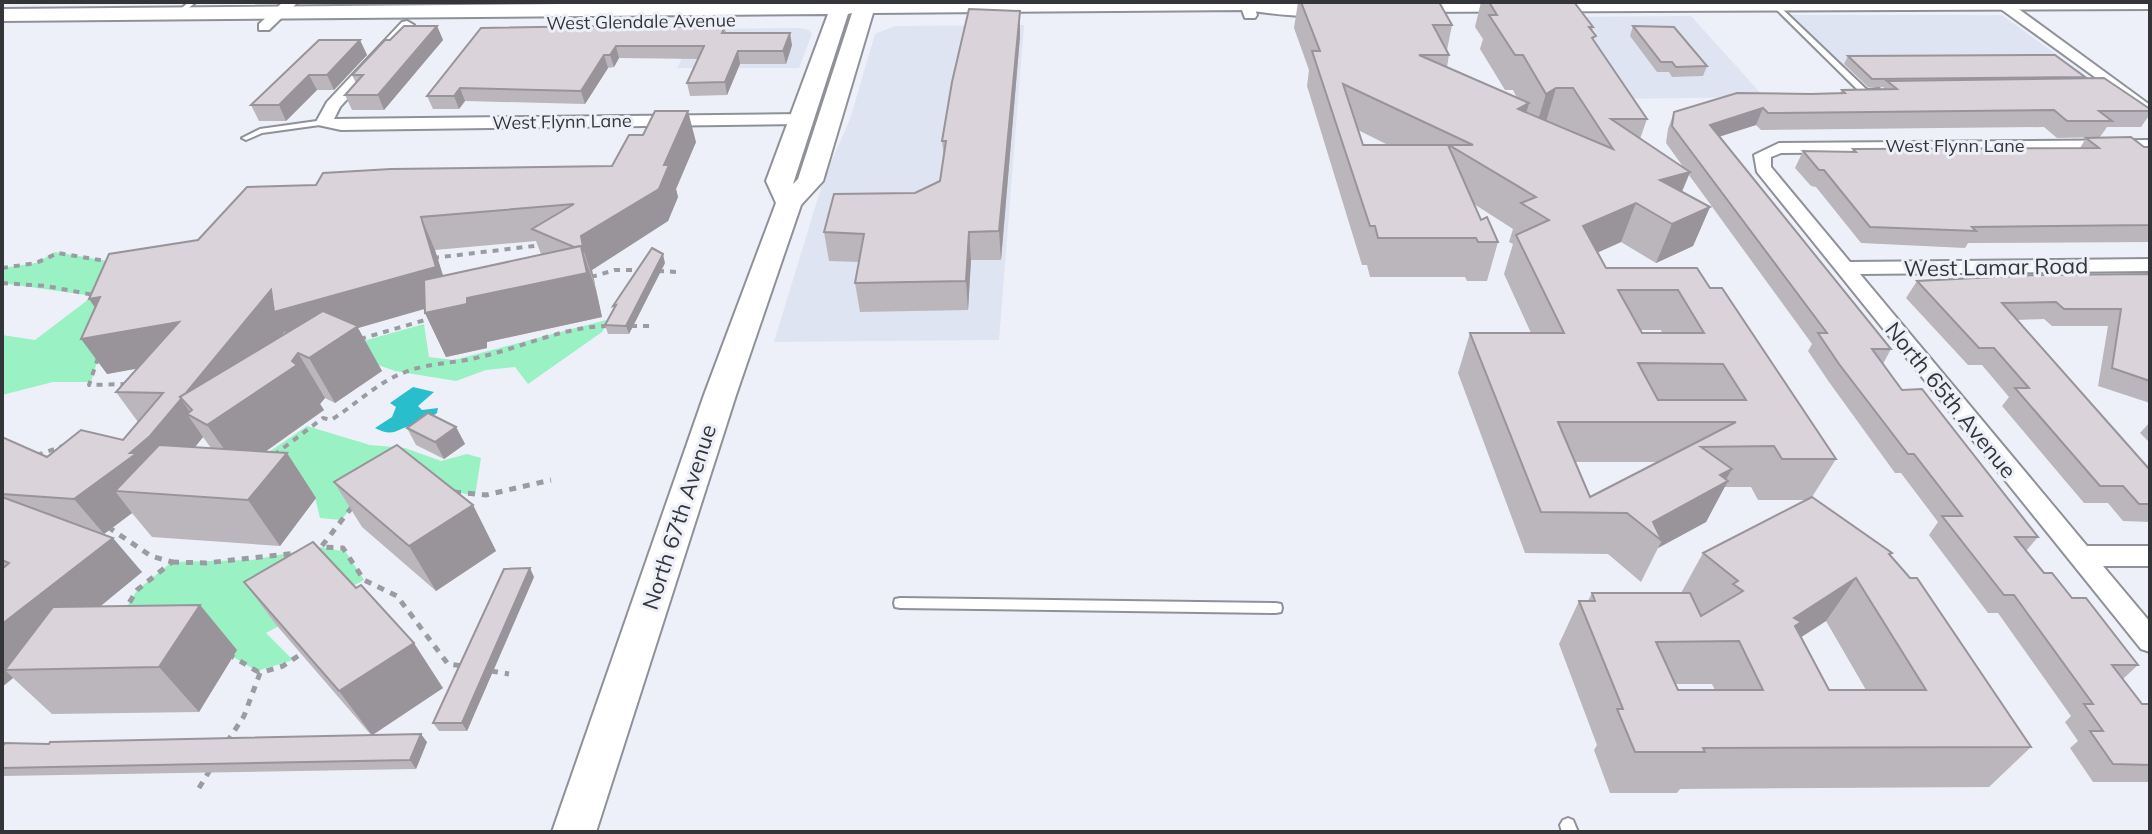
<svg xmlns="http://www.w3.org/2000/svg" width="2152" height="834" font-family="Mulish,sans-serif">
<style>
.built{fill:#dee4f2}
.green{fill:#99f1c4}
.water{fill:#29becc}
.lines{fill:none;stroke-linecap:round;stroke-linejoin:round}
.service-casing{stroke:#8e9198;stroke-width:4}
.minor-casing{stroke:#8e9198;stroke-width:4}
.secondary-casing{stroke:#8e9198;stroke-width:4}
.path-far1{stroke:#9a9ca2;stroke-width:4;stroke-dasharray:6 6;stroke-linecap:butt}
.path{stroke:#9a9ca2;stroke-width:5;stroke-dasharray:7 7;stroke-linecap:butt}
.service{fill:#fff;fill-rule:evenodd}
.minor{fill:#fff;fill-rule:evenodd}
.secondary{fill:#fff;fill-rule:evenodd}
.wall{fill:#bbb6bb;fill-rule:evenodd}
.shaded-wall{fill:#999499}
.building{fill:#dad4da;stroke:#999499;stroke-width:2;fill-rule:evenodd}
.labels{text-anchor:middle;stroke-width:6;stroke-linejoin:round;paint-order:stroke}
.far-street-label{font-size:18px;fill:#343538;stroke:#edf0f8}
.street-label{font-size:22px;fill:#343538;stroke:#edf0f8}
</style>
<rect width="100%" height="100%" fill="#edf0f8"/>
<g class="built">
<path d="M 1778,15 L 2002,15 L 2111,94 L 1861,96 Z"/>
<path d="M 1691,16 L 1764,97 L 1618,99 L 1559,17 Z"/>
<path d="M 1024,25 L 999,340 L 774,342 L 824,178 L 850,119 L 875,34 L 895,26 Z"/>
<path d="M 800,28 L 809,30 L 812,34 L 799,68 L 677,68 L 697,29 Z"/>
</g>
<g class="green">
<path d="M 55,252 L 120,263 L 117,296 L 91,382 L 53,382 L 2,395 L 2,335 L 35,340 L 93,296 L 2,283 L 2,268 L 36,263 Z"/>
<path d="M 610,319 L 602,332 L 528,384 L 515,367 L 486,370 L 456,381 L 395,371 L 347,354 L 349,345 L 424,324 L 429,357 L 454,360 Z"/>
<path d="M 307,426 L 370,445 L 405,448 L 441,461 L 467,454 L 481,458 L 475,496 L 439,488 L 352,507 L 341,520 L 320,518 L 314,494 L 253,476 L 263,456 Z"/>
<path d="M 321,547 L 346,552 L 364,580 L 266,633 L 293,660 L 257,671 L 183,627 L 102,648 L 137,590 L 172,562 L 252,560 Z"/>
</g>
<path class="water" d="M 413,387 L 434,392 L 418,406 L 422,410 L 438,408 L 437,413 L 418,426 C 399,424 397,440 375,428 L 392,417 L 396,407 L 390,403 Z"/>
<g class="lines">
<g class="service-casing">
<g id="service">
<path d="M 189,2 L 196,2 L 181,14 L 177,14 L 177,12 Z"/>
<path d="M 1773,4 L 1777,4 L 1867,90 L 1879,89 L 1879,93 L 1862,94 L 1773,6 Z"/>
<path d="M 324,120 L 327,120 L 327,124 L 262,133 L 246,140 L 242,138 L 260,129 Z"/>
<path d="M 900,598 L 1276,603 L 1281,604 L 1282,608 L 1281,612 L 1276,613 L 900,608 L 895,607 L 894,603 L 895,599 Z"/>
<path d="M 1568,818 L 1573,820 L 1578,832 L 1562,832 L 1560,825 L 1563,820 Z"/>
</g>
</g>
<g class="minor-casing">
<g id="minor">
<path d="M 283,2 L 298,2 L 269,30 L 259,30 L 259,24 Z"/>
<path d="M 1239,2 L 1253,2 L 1257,15 L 1255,18 L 1245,18 Z"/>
<path d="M 1998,2 L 2009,2 L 2150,105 L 2150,117 L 1998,7 Z"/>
<path d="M 407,21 L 414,25 L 412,28 L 340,107 L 334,119 L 801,114 L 809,119 L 801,124 L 341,130 L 318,125 L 316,122 L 327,102 L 402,22 Z"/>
<path d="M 2150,140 L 2150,150 L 1781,153 L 1771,157 L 1771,167 L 1850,262 L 2150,259 L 2150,271 L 1860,274 L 2087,546 L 2150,546 L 2150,566 L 2103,566 L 2150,622 L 2150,652 L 2141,649 L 1757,172 L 1754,155 L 1779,143 Z"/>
</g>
</g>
<g class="secondary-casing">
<g id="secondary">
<path d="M 793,2 L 1272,2 L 1338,3 L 1348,9 C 1335,23 1266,13 1246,10 L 873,13 L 823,181 L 801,205 L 736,395 L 596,832 L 552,832 L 704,395 L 776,203 L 766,181 L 828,14 L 2,21 L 2,9 ZM 852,13 L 798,179 L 793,184 L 848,14 Z"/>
<path d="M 1401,2 L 2150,2 L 2150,9 L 1394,12 L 1391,8 Z"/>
</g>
</g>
<g class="path-far1">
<path d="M 433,258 L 542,245"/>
<path d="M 2,268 L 36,263 L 58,253 L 112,262"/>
<path d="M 658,271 L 678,272"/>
<path d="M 591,277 L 615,270 L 641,270"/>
<path d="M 2,283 L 46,286 L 94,295"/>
<path d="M 631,326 L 649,326"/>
<path d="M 360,339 L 432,318"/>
<path d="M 98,358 L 89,385 L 127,384"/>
<path d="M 37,455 L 66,445"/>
<path d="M 274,455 L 323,418 L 331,420 C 357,404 378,381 408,371 C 430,363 457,363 480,357 C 524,347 564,326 610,326"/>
</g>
<g class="path">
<path d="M 454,492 L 486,495 L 551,480"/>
<path d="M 352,507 L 321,547 L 343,548 L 364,580 L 397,596 L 448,664 L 463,666"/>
<path d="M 108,527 L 151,556 L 172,562 L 137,590 L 126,608"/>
<path d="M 172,562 L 206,563 L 297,553"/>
<path d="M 228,654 L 260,673"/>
<path d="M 491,671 L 509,674"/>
<path d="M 227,742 L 244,716 L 260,673 L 283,666 L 298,656"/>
<path d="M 199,788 L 210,770"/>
</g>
<use href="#service" class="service"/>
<use href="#minor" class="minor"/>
<use href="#secondary" class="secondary"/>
</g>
<g class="wall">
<path d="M 1298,2 L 1439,2 L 1452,25 L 1447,50 L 1449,55 L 1447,67 L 1517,98 L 1513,90 L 1505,90 L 1480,49 L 1483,39 L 1475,27 L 1481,2 L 1574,2 L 1593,27 L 1592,31 L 1594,42 L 1647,119 L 1640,139 L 1684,168 L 1666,143 L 1668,129 L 1674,112 L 1811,94 L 1840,93 L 1842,90 L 1883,89 L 1884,87 L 1868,87 L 1844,64 L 1848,56 L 2085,77 L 2084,78 L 2150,109 L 2150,114 L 2141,127 L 2107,127 L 2100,137 L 2057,138 L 2044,127 L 1761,130 L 1756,125 L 1719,136 L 1891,349 L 1883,364 L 1902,390 L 2038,537 L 2026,551 L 2044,573 L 2072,598 L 2138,665 L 2123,679 L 2142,704 L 2150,704 L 2150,782 L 2093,782 L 2070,748 L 2078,741 L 2065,722 L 2071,716 L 1998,613 L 1988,613 L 1929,535 L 1938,522 L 1901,473 L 1895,473 L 1829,382 L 1808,351 L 1812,344 L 1689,175 L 1682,192 L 1710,207 L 1693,246 L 1656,263 L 1621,242 L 1597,253 L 1606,268 L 1710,288 L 1836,459 L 1812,497 L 1890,556 L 2031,747 L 1989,787 L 1680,789 L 1677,793 L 1610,793 L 1594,750 L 1597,745 L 1559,644 L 1579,601 L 1588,601 L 1592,593 L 1681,593 L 1703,553 L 1806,500 L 1758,500 L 1751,487 L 1724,487 L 1706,522 L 1658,548 L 1641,582 L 1608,554 L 1525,553 L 1458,373 L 1470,333 L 1531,333 L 1504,274 L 1513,244 L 1509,242 L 1513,229 L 1474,204 L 1481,220 L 1498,242 L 1487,281 L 1467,281 L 1465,277 L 1370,277 L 1367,265 L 1362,265 L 1307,86 L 1309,70 L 1294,28 ZM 1358,130 L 1388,145 L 1363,145 ZM 1640,330 L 1661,330 L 1662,333 L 1642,333 ZM 1576,462 L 1657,462 L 1590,497 ZM 1826,621 L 1866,690 L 1829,690 L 1801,637 ZM 1675,684 L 1712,684 L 1715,690 L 1678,690 Z"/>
<path d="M 664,25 L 665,27 L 725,27 L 726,33 L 792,45 L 786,64 L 740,64 L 727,95 L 690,96 L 687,83 L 698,59 L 619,58 L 614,67 L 608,68 L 585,104 L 465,101 L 459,109 L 433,109 L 427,96 Z"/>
<path d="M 437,26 L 443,40 L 384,110 L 352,110 L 345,95 L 356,83 L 352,75 L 390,40 Z"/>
<path d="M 1633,26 L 1707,66 L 1703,76 L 1672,77 L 1669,72 L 1657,72 L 1630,36 Z"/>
<path d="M 1020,36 L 1001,260 L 971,260 L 968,310 L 860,312 L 855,283 L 859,262 L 829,261 L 824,232 L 915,193 L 940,181 L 944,158 L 942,141 Z"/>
<path d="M 360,40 L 367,55 L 334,90 L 317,90 L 286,121 L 259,121 L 251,105 Z"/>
<path d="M 2086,138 L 2150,147 L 2150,242 L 1968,243 L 1965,248 L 1861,243 L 1816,187 L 1811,186 L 1795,168 L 1803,151 L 1852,152 L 1853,149 L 2080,148 Z"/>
<path d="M 696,142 L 676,189 L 678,197 L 668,221 L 592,270 L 602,317 L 487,342 L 487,348 L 446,357 L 425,313 L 425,309 L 358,328 L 382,371 L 335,403 L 325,398 L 320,404 L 324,410 L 265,452 L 287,453 L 316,498 L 280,546 L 152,537 L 132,513 L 104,534 L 101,533 L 142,572 L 100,606 L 200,605 L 237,650 L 199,712 L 52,714 L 13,678 L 2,687 L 2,437 L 47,457 L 123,440 L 138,422 L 116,392 L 138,368 L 107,374 L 198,240 L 316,185 L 612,166 ZM 536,241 L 541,254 L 443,276 L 435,250 ZM 203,437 L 211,448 L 195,447 Z"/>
<path d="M 665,263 L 629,334 L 608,334 L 605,325 Z"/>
<path d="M 2150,274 L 2150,403 L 2098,386 L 2108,326 L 2052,326 L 2044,319 L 2017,320 L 2150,470 L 2150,522 L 2123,521 L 2108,503 L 2084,503 L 2002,406 L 2009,397 L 1982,365 L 1968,365 L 1906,298 L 1917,281 Z"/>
<path d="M 2150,422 L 2150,443 L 2140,433 Z"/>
<path d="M 456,427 L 465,444 L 444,459 L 416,445 L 407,428 Z"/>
<path d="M 334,482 L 473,505 L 496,551 L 436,591 L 362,527 Z"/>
<path d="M 534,577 L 467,731 L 439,731 L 433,723 Z"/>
<path d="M 244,582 L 443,688 L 373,735 L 427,742 L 416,769 L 2,776 L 2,747 L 371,735 L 278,627 Z"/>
</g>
<g class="shaded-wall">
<path d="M 1020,11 L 1020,36 L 1001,260 L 999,231 Z"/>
<path d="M 437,26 L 443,40 L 384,110 L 378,95 Z"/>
<path d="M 790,33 L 792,45 L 786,64 L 783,51 Z"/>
<path d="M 360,40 L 367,55 L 334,90 L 327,75 Z"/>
<path d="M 616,46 L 619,58 L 614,67 L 610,55 Z"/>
<path d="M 738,51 L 740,64 L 727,95 L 725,82 Z"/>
<path d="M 604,55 L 608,68 L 585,104 L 581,91 Z"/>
<path d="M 309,75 L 317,90 L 286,121 L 279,105 Z"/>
<path d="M 460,88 L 465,101 L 459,109 L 454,96 Z"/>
<path d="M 1556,88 L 1545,125 L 1535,130 L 1546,94 Z"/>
<path d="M 1529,103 L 1519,139 L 1518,109 Z"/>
<path d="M 1763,108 L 1756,125 L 1703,142 L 1710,125 Z"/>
<path d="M 688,111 L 696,142 L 676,189 L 678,197 L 668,221 L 592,270 L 595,285 L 584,252 L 581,236 L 664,165 Z"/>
<path d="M 1690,172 L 1674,210 L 1660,180 Z"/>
<path d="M 1636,203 L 1621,242 L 1569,265 L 1583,226 Z"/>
<path d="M 1710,207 L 1693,246 L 1656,263 L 1672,224 Z"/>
<path d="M 421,217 L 435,250 L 451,301 L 358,328 L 382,371 L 335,403 L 309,358 L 294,346 L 285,331 L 217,419 L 292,361 L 298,353 L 325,398 L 320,404 L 324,410 L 239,470 L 207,425 L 182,398 L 271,290 Z"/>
<path d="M 969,232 L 971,260 L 968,310 L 966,281 Z"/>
<path d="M 581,246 L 596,290 L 602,317 L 487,342 L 487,348 L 446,357 L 425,313 L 467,298 Z"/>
<path d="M 663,254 L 665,263 L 629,334 L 626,326 Z"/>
<path d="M 100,297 L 113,333 L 89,299 Z"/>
<path d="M 179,322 L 202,357 L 107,374 L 81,339 Z"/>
<path d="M 181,399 L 195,419 L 187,414 L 203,437 L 176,471 L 115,491 L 132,513 L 104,534 L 74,499 L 130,453 Z"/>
<path d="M 456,427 L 465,444 L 444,459 L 435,442 Z"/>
<path d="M 287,453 L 316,498 L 280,546 L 248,500 Z"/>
<path d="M 1732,469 L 1724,483 L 1728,481 L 1706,522 L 1658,548 L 1662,541 L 1653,522 L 1720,475 Z"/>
<path d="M 473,505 L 496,551 L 436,591 L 409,546 Z"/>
<path d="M 113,538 L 142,572 L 23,670 L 5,670 L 13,678 L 2,687 L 2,624 Z"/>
<path d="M 530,568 L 534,577 L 467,731 L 462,723 Z"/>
<path d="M 1856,578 L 1826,621 L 1783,649 L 1794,618 Z"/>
<path d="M 200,605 L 237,650 L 199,712 L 159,667 Z"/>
<path d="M 414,643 L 443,688 L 372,735 L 339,691 Z"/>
<path d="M 421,734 L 427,742 L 416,769 L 410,760 Z"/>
</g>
<g class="building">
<path d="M 1301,2 L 1439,2 L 1452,25 L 1433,25 L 1449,55 L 1419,55 L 1529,103 L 1518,109 L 1613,149 L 1573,88 L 1556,88 L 1546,94 L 1523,55 L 1515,55 L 1489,15 L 1497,15 L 1489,2 L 1574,2 L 1593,27 L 1589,27 L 1596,36 L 1592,38 L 1647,119 L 1611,119 L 1690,172 L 1660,180 L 1710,207 L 1672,224 L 1636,203 L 1583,226 L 1606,268 L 1697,268 L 1710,288 L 1722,288 L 1836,459 L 1782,459 L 1774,446 L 1701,447 L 1732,469 L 1720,475 L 1728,481 L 1653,522 L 1662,541 L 1627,513 L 1541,512 L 1470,333 L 1564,333 L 1516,235 L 1549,220 L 1521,203 L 1536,197 L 1449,145 L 1473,145 L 1343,84 L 1363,145 L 1448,145 L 1481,220 L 1487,217 L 1498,242 L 1478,242 L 1476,238 L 1378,238 L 1375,226 L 1370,226 L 1312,51 L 1320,51 ZM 1618,290 L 1678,290 L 1704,333 L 1642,333 ZM 1638,363 L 1723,364 L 1746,400 L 1658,400 ZM 1558,422 L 1736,422 L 1590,497 Z"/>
<path d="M 969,9 L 1020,11 L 999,231 L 969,232 L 966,281 L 855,283 L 864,234 L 824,232 L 834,194 L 915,193 L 940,181 L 946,141 L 942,141 L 952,82 Z"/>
<path d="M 664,25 L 663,27 L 725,27 L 722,33 L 790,33 L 783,51 L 738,51 L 725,82 L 687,83 L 704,46 L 616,46 L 610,55 L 604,55 L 581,91 L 460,88 L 454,96 L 427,96 L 481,28 Z"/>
<path d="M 404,26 L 437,26 L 378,95 L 345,95 L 363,75 L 352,75 L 385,40 L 390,40 Z"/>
<path d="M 1633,26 L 1674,27 L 1707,66 L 1676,67 L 1672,62 L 1661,62 Z"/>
<path d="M 319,40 L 360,40 L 327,75 L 309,75 L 279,105 L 251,105 Z"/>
<path d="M 2055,55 L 2085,77 L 1872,79 L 1848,56 Z"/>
<path d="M 2104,78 L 2150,109 L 2150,111 L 2099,111 L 2112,121 L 2067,121 L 2054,110 L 1768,113 L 1763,108 L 1710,125 L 1891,349 L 1872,349 L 1902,390 L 1922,389 L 2038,537 L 2015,537 L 2044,573 L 2052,573 L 2072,598 L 2086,598 L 2138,665 L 2112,665 L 2142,704 L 2150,704 L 2150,765 L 2113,764 L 2090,731 L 2103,731 L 2084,704 L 2093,704 L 2014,595 L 2004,595 L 1942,516 L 1962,516 L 1914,454 L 1908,454 L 1839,364 L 1818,333 L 1827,333 L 1672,126 L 1674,112 L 1737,93 L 1811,94 L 1845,93 L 1842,90 L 1897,89 L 1887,81 Z"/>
<path d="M 655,111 L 688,111 L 664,165 L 669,165 L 659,189 L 581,236 L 584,252 L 581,246 L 574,247 L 532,229 L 574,204 L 421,217 L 436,267 L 274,312 L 271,290 L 186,393 L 180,397 L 182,398 L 150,436 L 130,453 L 137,453 L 74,499 L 2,494 L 2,437 L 47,457 L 81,430 L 123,440 L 163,393 L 116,392 L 179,322 L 81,339 L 100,297 L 89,299 L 109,254 L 198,240 L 247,187 L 316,185 L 323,173 L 391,169 L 612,166 L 629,135 L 643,135 Z"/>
<path d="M 2131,137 L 2144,147 L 2150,147 L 2150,225 L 1972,227 L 1976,231 L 1870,227 L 1824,170 L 1819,170 L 1803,151 L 1856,152 L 1853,149 L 2099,148 L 2086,138 Z"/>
<path d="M 581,246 L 587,273 L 467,298 L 467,304 L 425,313 L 424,280 Z"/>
<path d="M 652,248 L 663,254 L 626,326 L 605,325 L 616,305 L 613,306 Z"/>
<path d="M 2150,274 L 2150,381 L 2112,368 L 2121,309 L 2064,309 L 2056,302 L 2002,303 L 2150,470 L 2150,504 L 2139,504 L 2123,486 L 2100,486 L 2015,388 L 2029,388 L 1994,348 L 1979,348 L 1917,281 L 2035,275 Z"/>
<path d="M 323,311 L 358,326 L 309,358 L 298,353 L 292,361 L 297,365 L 207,425 L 187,414 L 192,410 L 180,397 Z"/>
<path d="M 428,413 L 456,427 L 435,442 L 407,428 Z"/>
<path d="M 159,445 L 287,453 L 248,500 L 115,491 Z"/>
<path d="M 397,445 L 473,505 L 409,546 L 334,482 Z"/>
<path d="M 2,497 L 113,538 L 2,624 L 2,569 L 9,563 L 2,560 Z"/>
<path d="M 1812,497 L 1892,553 L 1889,554 L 1910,578 L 1917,578 L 2031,747 L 1703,748 L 1705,752 L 1635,752 L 1617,709 L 1623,709 L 1579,601 L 1595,601 L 1592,593 L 1690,593 L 1701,616 L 1743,591 L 1733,584 L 1738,581 L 1703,553 ZM 1856,578 L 1926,690 L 1829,690 L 1795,626 L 1801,622 L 1794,618 ZM 1739,641 L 1763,690 L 1678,690 L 1656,642 Z"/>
<path d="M 313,542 L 356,588 L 361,585 L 414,643 L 339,691 L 244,582 Z"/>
<path d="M 530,568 L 462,723 L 433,723 L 504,569 Z"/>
<path d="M 200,605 L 159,667 L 5,670 L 53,607 Z"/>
<path d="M 421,734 L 410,760 L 2,768 L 2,747 L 5,743 L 49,744 L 50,742 Z"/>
</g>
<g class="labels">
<g class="far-street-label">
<text transform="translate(641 22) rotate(-1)" y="6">West Glendale Avenue</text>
<text transform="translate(562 122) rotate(-1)" y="6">West Flynn Lane</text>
<text x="1955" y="152">West Flynn Lane</text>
</g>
<g class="street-label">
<text transform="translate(1996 267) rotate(-1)" y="8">West Lamar Road</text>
<text transform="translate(1951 400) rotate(51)" y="8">North 65th Avenue</text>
<text transform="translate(679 517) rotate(-72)" y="8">North 67th Avenue</text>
</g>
</g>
<rect width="2152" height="834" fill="none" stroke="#343538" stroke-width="8"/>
</svg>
